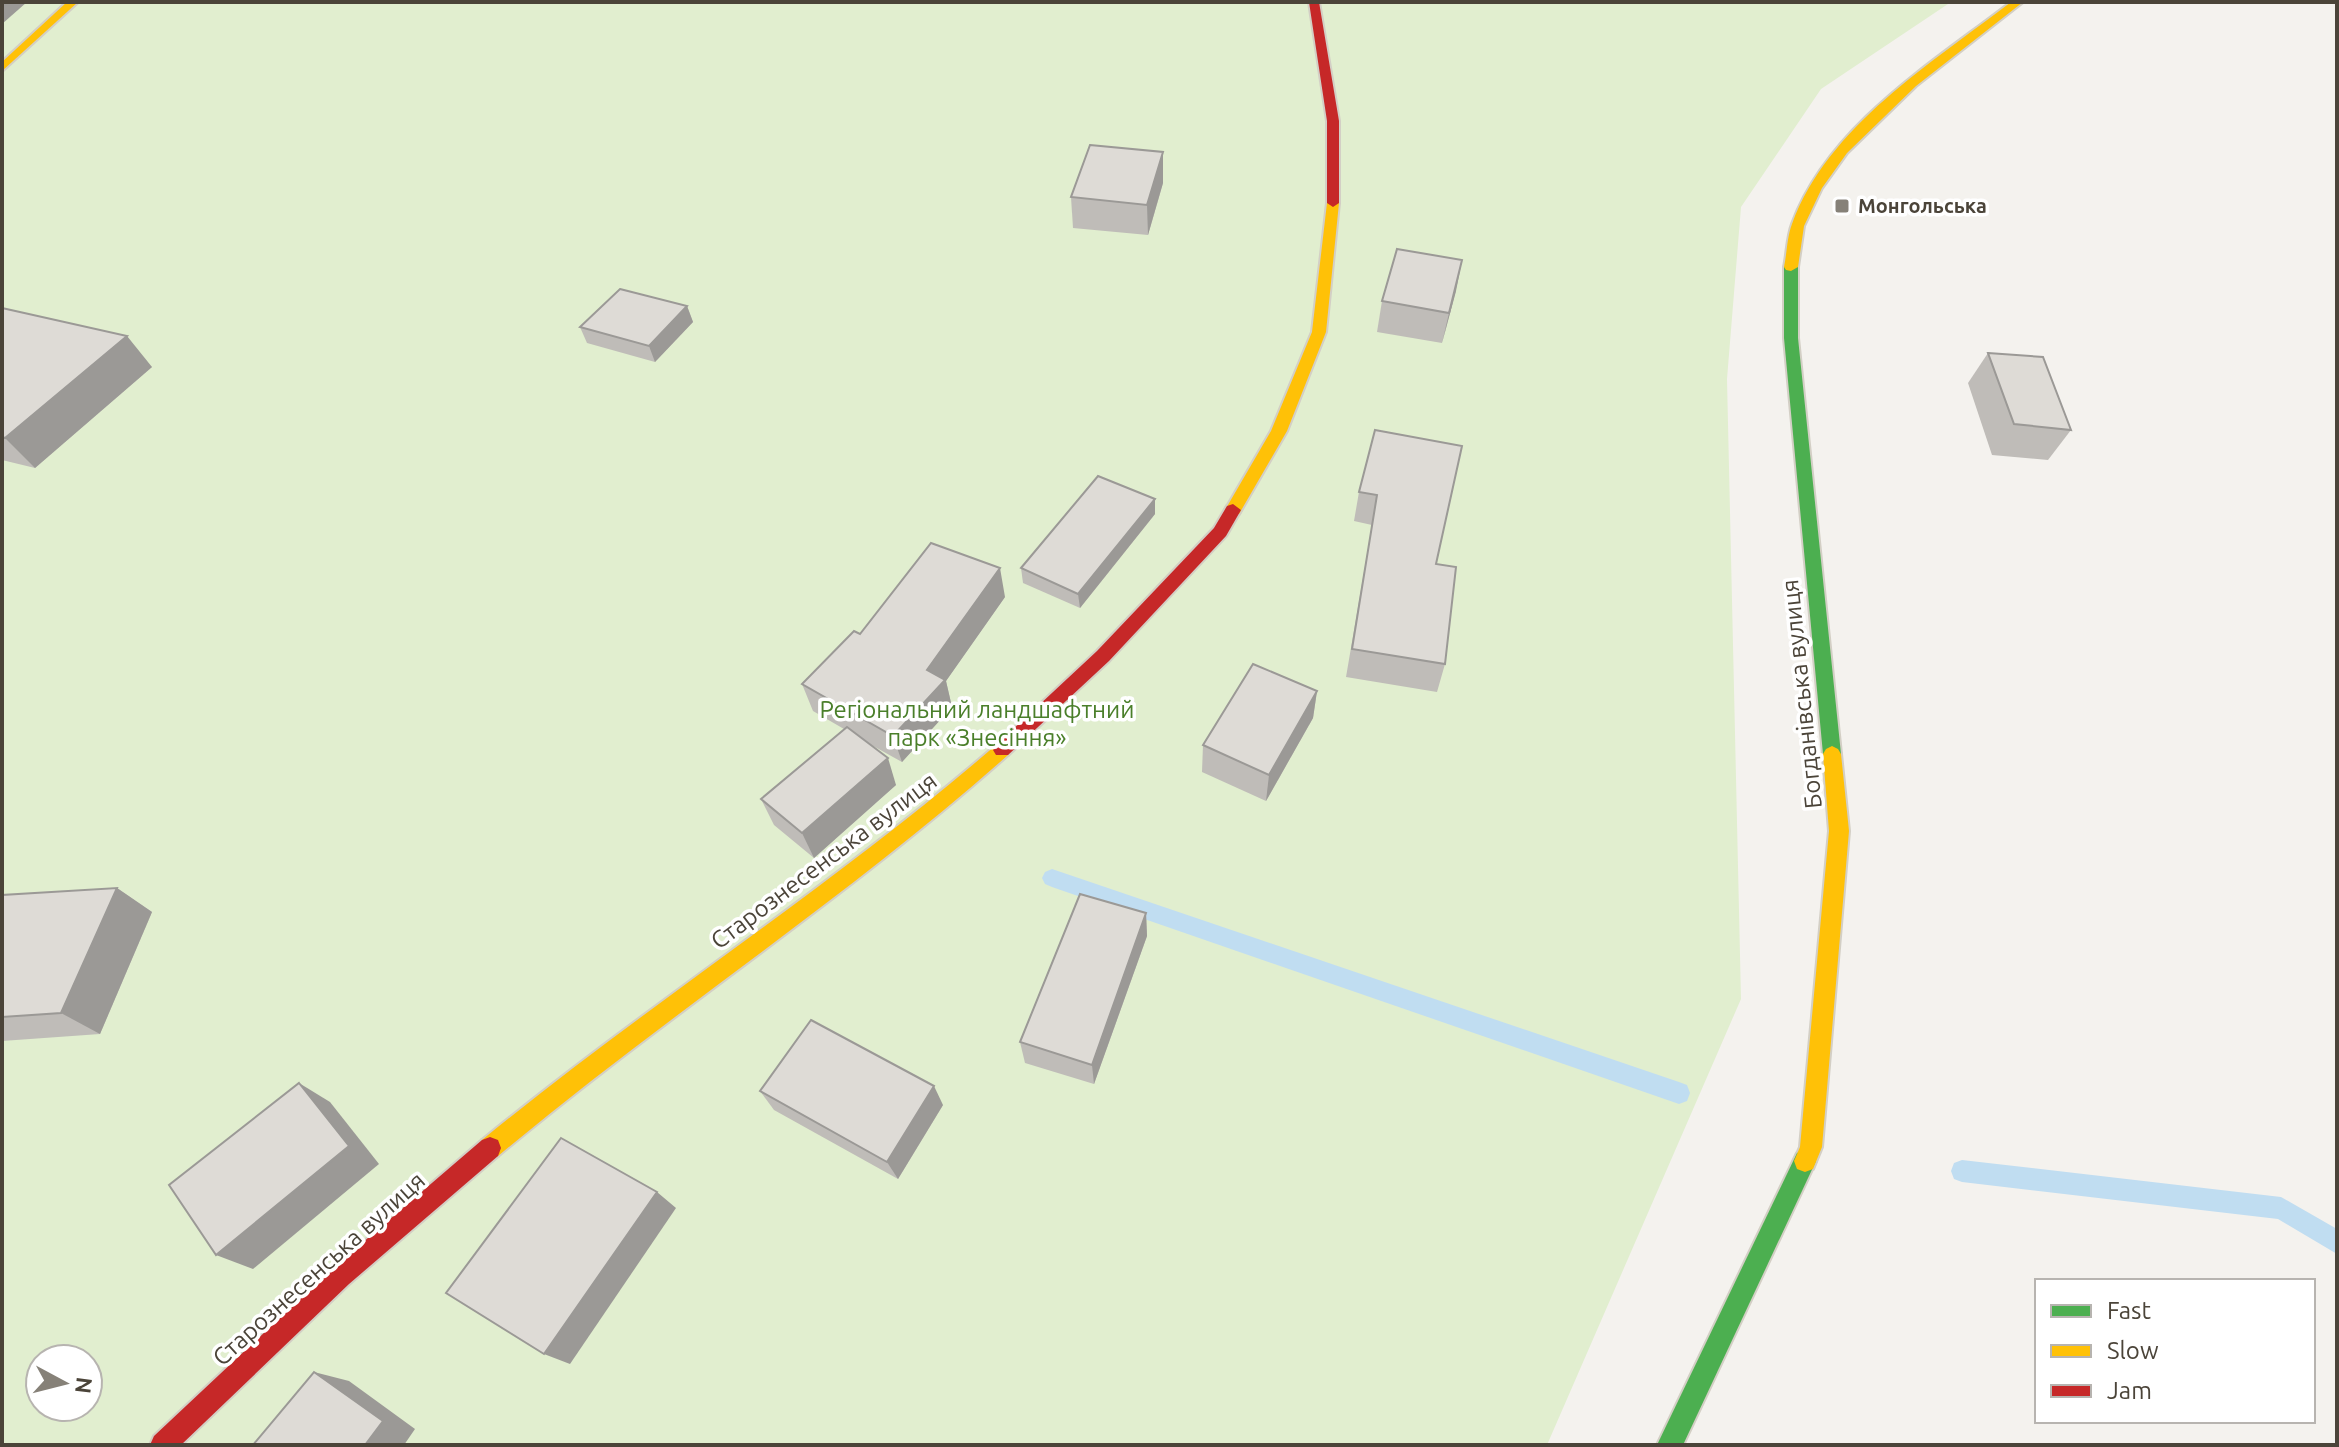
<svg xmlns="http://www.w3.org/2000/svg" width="2339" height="1447" font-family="Ubuntu,sans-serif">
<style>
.green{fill:#e1eecf;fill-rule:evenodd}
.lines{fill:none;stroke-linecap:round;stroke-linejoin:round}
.stream{fill:#c0ddf1;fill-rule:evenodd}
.fast-casing{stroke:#d3cfc5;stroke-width:4}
.slow-casing{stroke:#d3cfc5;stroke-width:4}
.jam-casing{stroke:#d3cfc5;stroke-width:4}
.fast{fill:#4caf50;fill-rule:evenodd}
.slow{fill:#ffc107;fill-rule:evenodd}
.jam{fill:#c62828;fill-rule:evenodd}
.wall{fill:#bfbcb8}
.shaded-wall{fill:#9b9996}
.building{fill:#dedbd6;stroke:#9b9996;stroke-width:2}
.poi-dot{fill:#868178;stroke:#fff;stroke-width:3}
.labels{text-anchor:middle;stroke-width:7;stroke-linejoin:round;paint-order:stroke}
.far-poi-label{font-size:20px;font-weight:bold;fill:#4b4439;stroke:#fff;text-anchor:start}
.street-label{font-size:24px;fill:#4b4439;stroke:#fff}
.park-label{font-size:24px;fill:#4a7f2a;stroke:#fff}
</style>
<rect width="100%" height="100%" fill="#f4f2ee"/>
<path class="green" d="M 2,2 L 1951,2 L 1821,89 L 1741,207 L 1727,379 L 1741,999 L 1547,1445 L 2,1445 ZM 40,1359 L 88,1359 L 88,1407 L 40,1407 Z"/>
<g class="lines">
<g class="stream">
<path d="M 1052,869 L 1679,1082 L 1687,1085 L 1690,1093 L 1687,1101 L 1679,1104 L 1052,887 L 1045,884 L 1042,878 L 1045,872 Z"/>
<path d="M 1962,1160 L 2281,1197 L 2337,1229 L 2337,1254 L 2278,1219 L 1962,1182 L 1954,1179 L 1951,1171 L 1954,1163 Z"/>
</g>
<g class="fast-casing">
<g id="fast">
<path d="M 1791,263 L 1798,267 L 1798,338 L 1841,754 L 1838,759 L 1826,759 L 1823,754 L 1784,338 L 1784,267 Z"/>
<path d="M 1805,1150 L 1813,1153 L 1816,1161 L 1683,1445 L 1657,1445 L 1797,1153 Z"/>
</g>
</g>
<g class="slow-casing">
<g id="slow">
<path d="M 67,2 L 78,2 L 2,71 L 2,62 Z"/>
<path d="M 2011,2 L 2023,2 L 1916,86 L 1847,153 L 1822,188 L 1804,226 L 1798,267 L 1791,271 L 1786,270 L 1784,267 C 1787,253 1787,237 1792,224 C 1828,126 1932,63 2011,2 Z"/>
<path d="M 1333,199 L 1339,203 L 1326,332 L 1287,431 L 1239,514 L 1227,514 L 1225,510 L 1271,431 L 1312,332 L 1327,203 Z"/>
<path d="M 1002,742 L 1008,745 L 1011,750 L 1008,755 C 846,899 664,1017 498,1156 L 490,1159 L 482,1156 L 479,1148 L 482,1140 C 649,1003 832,887 996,745 Z"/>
<path d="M 1832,746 L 1838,749 L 1841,754 L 1849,831 L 1822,1147 L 1813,1169 L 1805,1172 L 1797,1169 L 1794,1161 L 1800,1147 L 1829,831 L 1823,754 L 1826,749 Z"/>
</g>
</g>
<g class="jam-casing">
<g id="jam">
<path d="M 1309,2 L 1319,2 L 1339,121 L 1339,203 L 1333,207 L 1327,203 L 1327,121 Z"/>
<path d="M 1233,504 L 1241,510 L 1226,536 L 1109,661 L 1008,755 L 996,755 L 993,750 L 996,745 L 1097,651 L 1214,528 L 1227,506 Z"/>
<path d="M 490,1137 L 498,1140 L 501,1148 L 498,1156 L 349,1284 L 181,1445 L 150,1445 L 154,1436 L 333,1268 L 482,1140 Z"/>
</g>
</g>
<use href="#fast" class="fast"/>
<use href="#slow" class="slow"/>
<use href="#jam" class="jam"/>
</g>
<g class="wall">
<path d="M 1163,152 L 1163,183 L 1148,235 L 1073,228 L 1071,197 Z"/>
<path d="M 1456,291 L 1442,343 L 1377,332 L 1382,301 Z"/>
<path d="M 687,306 L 693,322 L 655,362 L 587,343 L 580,327 Z"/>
<path d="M 2,308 L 152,367 L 35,468 L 2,460 Z"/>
<path d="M 1988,353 L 2071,430 L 2048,460 L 1992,455 L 1968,383 Z"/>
<path d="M 1462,446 L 1436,564 L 1445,664 L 1437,692 L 1346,677 L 1372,525 L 1354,521 L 1359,492 Z"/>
<path d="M 1155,499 L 1155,514 L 1080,608 L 1023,583 L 1021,568 Z"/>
<path d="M 1005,597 L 946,681 L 952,707 L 902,762 L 866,742 L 896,785 L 814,858 L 774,825 L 761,799 L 844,729 L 813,711 L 802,684 L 860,634 Z"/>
<path d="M 1317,691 L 1313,718 L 1266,801 L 1202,772 L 1203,745 Z"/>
<path d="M 117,888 L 152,912 L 100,1034 L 2,1041 L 2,895 Z"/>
<path d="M 1146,913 L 1147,936 L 1094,1084 L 1025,1063 L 1020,1042 Z"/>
<path d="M 760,1091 L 943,1105 L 898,1179 L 774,1110 Z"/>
</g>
<g class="shaded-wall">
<path d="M 2,2 L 27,2 L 2,24 Z"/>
<path d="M 1163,152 L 1163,183 L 1148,235 L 1147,205 Z"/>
<path d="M 1462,260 L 1456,291 L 1442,343 L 1449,313 Z"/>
<path d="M 687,306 L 693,322 L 655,362 L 649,346 Z"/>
<path d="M 127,336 L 152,367 L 35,468 L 5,438 Z"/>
<path d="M 1155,499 L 1155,514 L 1080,608 L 1078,594 Z"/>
<path d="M 1000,568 L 1005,597 L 946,681 L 952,707 L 902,762 L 893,736 L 927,670 Z"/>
<path d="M 1317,691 L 1313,718 L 1266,801 L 1269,775 Z"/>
<path d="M 888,758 L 896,785 L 814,858 L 802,833 Z"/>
<path d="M 117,888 L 152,912 L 100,1034 L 61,1013 Z"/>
<path d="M 1146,913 L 1147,936 L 1094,1084 L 1092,1065 Z"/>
<path d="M 299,1083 L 330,1102 L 379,1164 L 253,1269 L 216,1255 Z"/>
<path d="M 934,1086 L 943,1105 L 898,1179 L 887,1162 Z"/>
<path d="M 657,1192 L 676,1208 L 570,1364 L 544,1354 Z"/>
<path d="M 314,1372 L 349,1381 L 415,1429 L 404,1445 L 365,1445 Z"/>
</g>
<g class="building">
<path d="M 1090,145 L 1163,152 L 1147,205 L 1071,197 Z"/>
<path d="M 1397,249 L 1462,260 L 1449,313 L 1382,301 Z"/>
<path d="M 620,289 L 687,306 L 649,346 L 580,327 Z"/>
<path d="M 2,308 L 127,336 L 5,438 L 2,437 Z"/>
<path d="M 1988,353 L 2043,357 L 2071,430 L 2014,424 Z"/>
<path d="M 1375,430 L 1462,446 L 1436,564 L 1456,567 L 1445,664 L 1352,649 L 1377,495 L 1359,492 Z"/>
<path d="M 1098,476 L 1155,499 L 1078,594 L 1021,568 Z"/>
<path d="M 931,543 L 1000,568 L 927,670 L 945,680 L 893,736 L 802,684 L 854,631 L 860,634 Z"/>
<path d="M 1253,664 L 1317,691 L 1269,775 L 1203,745 Z"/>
<path d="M 847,727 L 888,758 L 802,833 L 761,799 Z"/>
<path d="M 117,888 L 61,1013 L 2,1017 L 2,895 Z"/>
<path d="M 1080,894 L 1146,913 L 1092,1065 L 1020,1042 Z"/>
<path d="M 811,1020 L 934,1086 L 887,1162 L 760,1091 Z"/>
<path d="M 299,1083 L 349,1146 L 216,1255 L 169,1185 Z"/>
<path d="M 561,1138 L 657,1192 L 544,1354 L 446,1293 Z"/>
<path d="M 314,1372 L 383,1421 L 365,1445 L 253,1445 Z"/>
</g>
<rect class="poi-dot" x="1834" y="198" width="16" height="16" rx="4"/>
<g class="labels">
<g class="far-poi-label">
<text x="1858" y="213">Монгольська</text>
</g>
<g class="street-label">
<text transform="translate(1802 694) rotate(-96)" y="8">Богданівська вулиця</text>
<text transform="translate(824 861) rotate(-37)" y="8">Старознесенська вулиця</text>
<text transform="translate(319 1269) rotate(-42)" y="8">Старознесенська вулиця</text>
</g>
<g class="park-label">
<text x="977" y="718">Регіональний ландшафтний<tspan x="977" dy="28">парк «Знесіння»</tspan></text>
</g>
</g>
<rect width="2339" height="1447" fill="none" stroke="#4b4439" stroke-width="8"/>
<rect x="2035" y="1279" width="280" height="144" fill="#ffffff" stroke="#b7b4b0" stroke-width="2"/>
<rect x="2051" y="1305" width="40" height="12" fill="#4caf50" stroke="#b7b4b0" stroke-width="2"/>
<text x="2107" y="1319" font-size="24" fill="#4b4439">Fast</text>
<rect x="2051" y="1345" width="40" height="12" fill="#ffc107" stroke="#b7b4b0" stroke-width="2"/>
<text x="2107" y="1359" font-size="24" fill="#4b4439">Slow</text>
<rect x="2051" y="1385" width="40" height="12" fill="#c62828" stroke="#b7b4b0" stroke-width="2"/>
<text x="2107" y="1399" font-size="24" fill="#4b4439">Jam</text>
<g transform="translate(64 1383) rotate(97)"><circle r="38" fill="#ffffff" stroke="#b7b4b0" stroke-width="2"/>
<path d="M0-6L14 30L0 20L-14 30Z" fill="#868178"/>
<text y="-12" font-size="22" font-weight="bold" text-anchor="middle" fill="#4b4439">N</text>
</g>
</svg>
